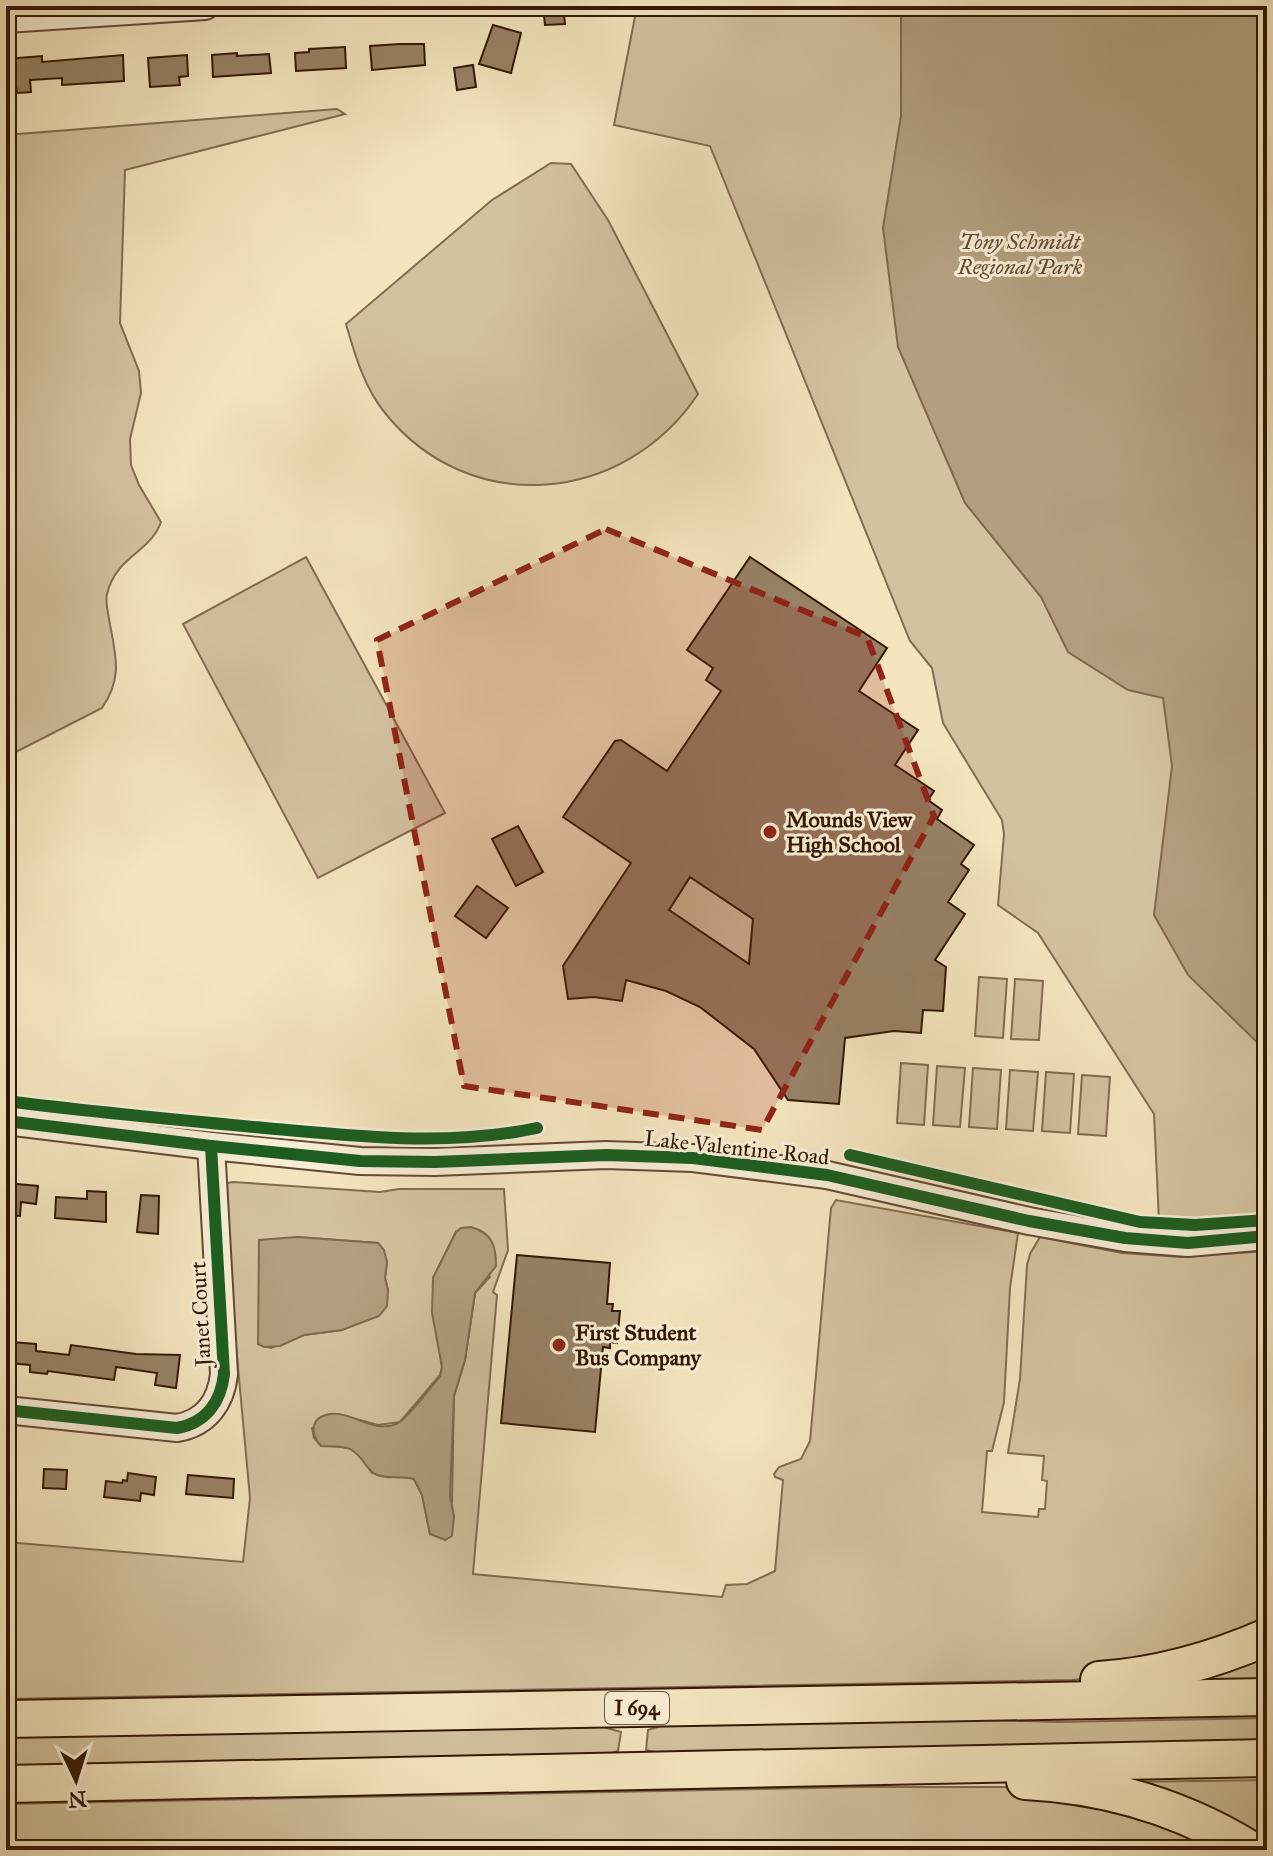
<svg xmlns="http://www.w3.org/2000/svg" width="1273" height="1856" font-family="'IM FELL Great Primer',serif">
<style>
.green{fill:#d3c29f;stroke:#836c51;stroke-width:2;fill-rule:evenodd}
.water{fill:#b29f7f;stroke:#7f694d;stroke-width:2}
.building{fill:#978265;stroke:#331703;stroke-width:2;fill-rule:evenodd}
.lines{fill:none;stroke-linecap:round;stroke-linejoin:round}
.minor-casing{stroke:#634a32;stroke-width:30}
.highway-casing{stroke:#331703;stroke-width:40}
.minor{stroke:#f8eed5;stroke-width:26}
.highway{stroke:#f4e5bf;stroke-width:36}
.cycleway-casing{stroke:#f8eed5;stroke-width:17}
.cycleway{stroke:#1b5e20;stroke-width:12}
.marked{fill:#8f2418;fill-opacity:0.2;stroke:#8f2418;stroke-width:6;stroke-dasharray:16 10;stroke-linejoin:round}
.poi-dot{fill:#8f2418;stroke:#f8eed5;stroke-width:3}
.labels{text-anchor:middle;stroke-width:6;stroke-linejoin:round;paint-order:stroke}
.shield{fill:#f8eed5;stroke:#6e5842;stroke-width:2}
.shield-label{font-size:20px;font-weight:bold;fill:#331703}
.park-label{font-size:22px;font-style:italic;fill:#634a32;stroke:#f8eed5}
.poi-label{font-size:22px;font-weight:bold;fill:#331703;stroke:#f8eed5;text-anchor:start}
.street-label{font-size:22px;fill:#331703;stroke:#f8eed5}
</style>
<rect width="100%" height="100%" fill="#f4e5bf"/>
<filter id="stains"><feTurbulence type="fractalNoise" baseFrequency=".0025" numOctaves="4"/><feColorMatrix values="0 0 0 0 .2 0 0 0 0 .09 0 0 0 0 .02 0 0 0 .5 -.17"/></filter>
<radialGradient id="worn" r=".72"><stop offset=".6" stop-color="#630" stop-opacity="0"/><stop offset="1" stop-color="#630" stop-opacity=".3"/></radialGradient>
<g class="green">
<path d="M 637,6 L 1267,6 L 1267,1215 L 1235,1220 L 1159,1221 L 1154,1114 L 1038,933 L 998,905 L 1004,834 L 1002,820 L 943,723 L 932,668 L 910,641 L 710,146 L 614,125 Z"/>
<path d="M 337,109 L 345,114 L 125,170 L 120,323 L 139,371 L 141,393 L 130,439 L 131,465 L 139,485 L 161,522 C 150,553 116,556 107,594 C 105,602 108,611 109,619 C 115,654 124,676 102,708 L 6,757 L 6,135 Z"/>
<path d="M 551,163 L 571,164 L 608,220 L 698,394 C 625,504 470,519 385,413 C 364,387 355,355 346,324 L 492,200 Z"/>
<path d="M 306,557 L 445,813 L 318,878 L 183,624 Z"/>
<path d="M 690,877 L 753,919 L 749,964 L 669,910 Z"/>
<path d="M 979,977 L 1007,979 L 1003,1038 L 975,1036 Z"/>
<path d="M 1015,979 L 1043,981 L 1039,1040 L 1011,1039 Z"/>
<path d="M 901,1063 L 928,1065 L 924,1125 L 897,1123 Z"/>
<path d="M 937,1066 L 965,1068 L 960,1127 L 933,1125 Z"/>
<path d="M 973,1068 L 1001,1070 L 997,1129 L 969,1127 Z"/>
<path d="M 1010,1070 L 1038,1072 L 1033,1131 L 1006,1129 Z"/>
<path d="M 1046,1072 L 1074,1074 L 1070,1133 L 1042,1131 Z"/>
<path d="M 1082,1075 L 1110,1077 L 1106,1136 L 1078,1134 Z"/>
<path d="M 233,1182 L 380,1192 L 399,1189 L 504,1189 L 508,1250 L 493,1292 L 497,1295 L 473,1574 L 722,1597 L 726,1585 L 747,1584 L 775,1571 L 783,1480 L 775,1477 L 774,1474 L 779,1467 L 801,1459 L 810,1441 L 831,1208 L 836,1200 L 1018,1233 L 1010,1288 L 1004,1402 L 992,1451 L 987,1451 L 982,1512 L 1038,1517 L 1039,1509 L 1045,1509 L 1047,1481 L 1042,1480 L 1044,1456 L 1008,1453 L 1020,1379 L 1027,1265 L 1030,1254 L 1040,1237 L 1122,1253 L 1181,1257 L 1267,1251 L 1267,1632 L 1143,1671 L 1072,1680 L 6,1699 L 6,1542 L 243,1562 L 250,1498 L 233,1313 L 227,1183 ZM 456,1232 L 490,1277 L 475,1293 L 465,1360 L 454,1396 L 452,1502 L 430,1534 L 422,1495 L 414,1479 L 403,1475 L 372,1473 C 353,1446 355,1447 321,1446 L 314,1438 L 312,1428 L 342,1415 L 378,1425 L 400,1422 L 440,1375 L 442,1367 L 433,1278 ZM 297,1237 L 378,1243 L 387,1262 L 385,1278 L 388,1290 L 342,1330 L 304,1335 L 271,1348 L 258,1344 Z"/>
<path d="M 1267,1648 L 1267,1679 L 1182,1683 Z"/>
<path d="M 932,1718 L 1057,1722 L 1267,1718 L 1267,1745 L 669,1755 L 646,1750 L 648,1730 L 673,1722 Z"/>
<path d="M 600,1726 L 621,1732 L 618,1751 L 594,1759 L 6,1772 L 6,1736 Z"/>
<path d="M 1267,1780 L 1267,1849 L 1126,1782 Z"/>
<path d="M 862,1787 L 1015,1787 L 1077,1793 L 1237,1850 L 6,1850 L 6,1804 Z"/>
</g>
<g class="water">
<path d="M 901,6 L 1267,6 L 1267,1052 L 1188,975 L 1154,915 L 1172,766 L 1163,698 L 1128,690 L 1068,652 L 1041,597 L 965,503 L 898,347 L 883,228 L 901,116 Z"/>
<path d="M 471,1227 C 492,1233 496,1245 496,1266 L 475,1293 L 465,1360 L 454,1396 L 450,1496 L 454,1516 L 452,1536 L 445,1540 L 430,1534 L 422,1495 L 414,1479 C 401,1475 386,1480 375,1474 C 371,1472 369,1469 366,1465 C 351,1444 346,1447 321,1446 C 310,1434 310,1417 330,1414 C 352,1411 375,1435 398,1423 C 410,1416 431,1387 440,1376 L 442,1367 L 432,1313 L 433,1278 L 456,1232 L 461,1228 Z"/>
<path d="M 297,1237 L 378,1243 L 384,1250 L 387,1262 L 385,1278 L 388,1290 L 387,1306 L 379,1316 L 342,1330 L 304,1335 L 280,1346 L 264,1347 L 258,1344 L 259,1240 Z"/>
</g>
<g class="building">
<path d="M 543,6 L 563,6 L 565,24 L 545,25 Z"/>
<path d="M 493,25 L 521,33 L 511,73 L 479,64 Z"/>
<path d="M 400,44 L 424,44 L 425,65 L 372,70 L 370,46 Z"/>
<path d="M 345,47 L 346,68 L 296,71 L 295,53 L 309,52 L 309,49 Z"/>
<path d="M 237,53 L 237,56 L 269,54 L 271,73 L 213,77 L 212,55 Z"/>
<path d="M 123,55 L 124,81 L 62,85 L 62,78 L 30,80 L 31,92 L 17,93 L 16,86 L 6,87 L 6,59 L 42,56 L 42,62 Z"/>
<path d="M 187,55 L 188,76 L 179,77 L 180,85 L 150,87 L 148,58 Z"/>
<path d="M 473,65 L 476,87 L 457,90 L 454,68 Z"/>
<path d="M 750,557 L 887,648 L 859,691 L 918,730 L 895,765 L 934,791 L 928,800 L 942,810 L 937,819 L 974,845 L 961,864 L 969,870 L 948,902 L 965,914 L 935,960 L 946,967 L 943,1011 L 923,1010 L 921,1033 L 894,1031 L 845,1038 L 839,1104 L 788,1100 L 754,1049 L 700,1007 L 666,991 L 626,980 L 622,1001 L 594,997 L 568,999 L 563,966 L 631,863 L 563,817 L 615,741 L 621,740 L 667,771 L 721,691 L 706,680 L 713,668 L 687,650 ZM 690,877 L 753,919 L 749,964 L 669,910 Z"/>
<path d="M 518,826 L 543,872 L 516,886 L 492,839 Z"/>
<path d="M 477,886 L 508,908 L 486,938 L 455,916 Z"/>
<path d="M 6,1183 L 38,1186 L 36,1204 L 21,1202 L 20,1216 L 6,1215 Z"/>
<path d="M 87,1191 L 106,1192 L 106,1222 L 55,1218 L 56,1197 L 87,1199 Z"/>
<path d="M 141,1195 L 159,1196 L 158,1234 L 137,1232 Z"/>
<path d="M 517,1255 L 610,1263 L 607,1304 L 613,1304 L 612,1311 L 620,1311 L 617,1343 L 610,1342 L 610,1348 L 603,1347 L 595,1432 L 501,1423 Z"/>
<path d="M 11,1342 L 36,1344 L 36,1351 L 69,1355 L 71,1345 L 136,1354 L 180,1355 L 176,1388 L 155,1385 L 157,1373 L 116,1367 L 114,1380 L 48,1371 L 47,1374 L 30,1372 L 30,1365 L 9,1363 Z"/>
<path d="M 44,1469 L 67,1470 L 66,1489 L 43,1488 Z"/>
<path d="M 128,1473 L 156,1477 L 154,1495 L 141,1493 L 140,1501 L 104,1497 L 106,1481 L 122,1483 L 123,1480 L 127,1481 Z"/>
<path d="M 188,1475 L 234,1479 L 233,1498 L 186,1494 Z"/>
</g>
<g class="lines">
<g class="minor-casing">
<g id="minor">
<path d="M 6,19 L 205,6"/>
<path d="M 6,1121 L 211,1146 L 360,1161 L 435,1162 L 606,1155 L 693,1158 L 827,1175 L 1029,1221 L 1125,1238 L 1188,1243 L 1267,1236"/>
<path d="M 6,1410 L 177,1428 C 206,1423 221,1402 224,1374 L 211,1146"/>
</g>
</g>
<g class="highway-casing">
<g id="highway">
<path d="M 1099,1680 C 1157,1676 1214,1660 1267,1637"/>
<path d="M 6,1719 L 1267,1697"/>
<path d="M 1025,1781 C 1106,1785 1183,1808 1251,1850"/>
<path d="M 6,1784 L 1267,1758"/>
</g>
</g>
<use href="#minor" class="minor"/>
<use href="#highway" class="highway"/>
<g class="cycleway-casing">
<g id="cycleway">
<path d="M 6,1101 C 92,1112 179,1120 265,1128 C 356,1136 447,1147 537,1128"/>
<path d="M 6,1121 L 211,1146 L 360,1161 L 435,1162 L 606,1155 L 693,1158 L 827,1175 L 1029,1221 L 1125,1238 L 1188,1243 L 1267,1236"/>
<path d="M 850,1155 L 1140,1222 L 1195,1225 L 1267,1220"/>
<path d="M 6,1410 L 177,1428 C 206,1423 221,1402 224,1374 L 211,1146"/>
</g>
</g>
<use href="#cycleway" class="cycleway"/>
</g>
<path class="marked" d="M 606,529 L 867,637 L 934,816 L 762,1130 L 464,1086 L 377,640 Z"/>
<g class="poi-dot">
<circle cx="770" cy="832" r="8"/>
<circle cx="559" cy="1345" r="8"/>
</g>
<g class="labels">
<rect class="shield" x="605" y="1692" width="64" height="32" rx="6"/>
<g class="shield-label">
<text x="637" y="1715">I 694</text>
</g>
<g class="park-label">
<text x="1020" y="249">Tony Schmidt<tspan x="1020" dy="25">Regional Park</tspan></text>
</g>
<g class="poi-label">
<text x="786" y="827">Mounds View<tspan x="786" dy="25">High School</tspan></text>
<text x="575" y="1340">First Student<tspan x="575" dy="25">Bus Company</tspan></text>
</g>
<g class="street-label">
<text transform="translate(737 1147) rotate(6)" y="8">Lake Valentine Road</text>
<text transform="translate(200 1314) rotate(-93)" y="8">Janet Court</text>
</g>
</g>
<rect width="1273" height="1856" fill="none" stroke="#f4e5bf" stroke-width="32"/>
<rect x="8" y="8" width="1257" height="1840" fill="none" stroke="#331703" stroke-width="4"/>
<rect x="16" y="16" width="1241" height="1824" fill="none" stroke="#331703" stroke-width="2"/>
<g transform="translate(76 1780) rotate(176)" stroke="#f8eed5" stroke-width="6" paint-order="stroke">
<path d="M0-6L14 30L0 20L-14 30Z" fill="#331703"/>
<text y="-12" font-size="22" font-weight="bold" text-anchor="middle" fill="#331703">N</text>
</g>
<rect width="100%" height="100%" filter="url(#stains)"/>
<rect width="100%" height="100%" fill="url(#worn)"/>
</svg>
